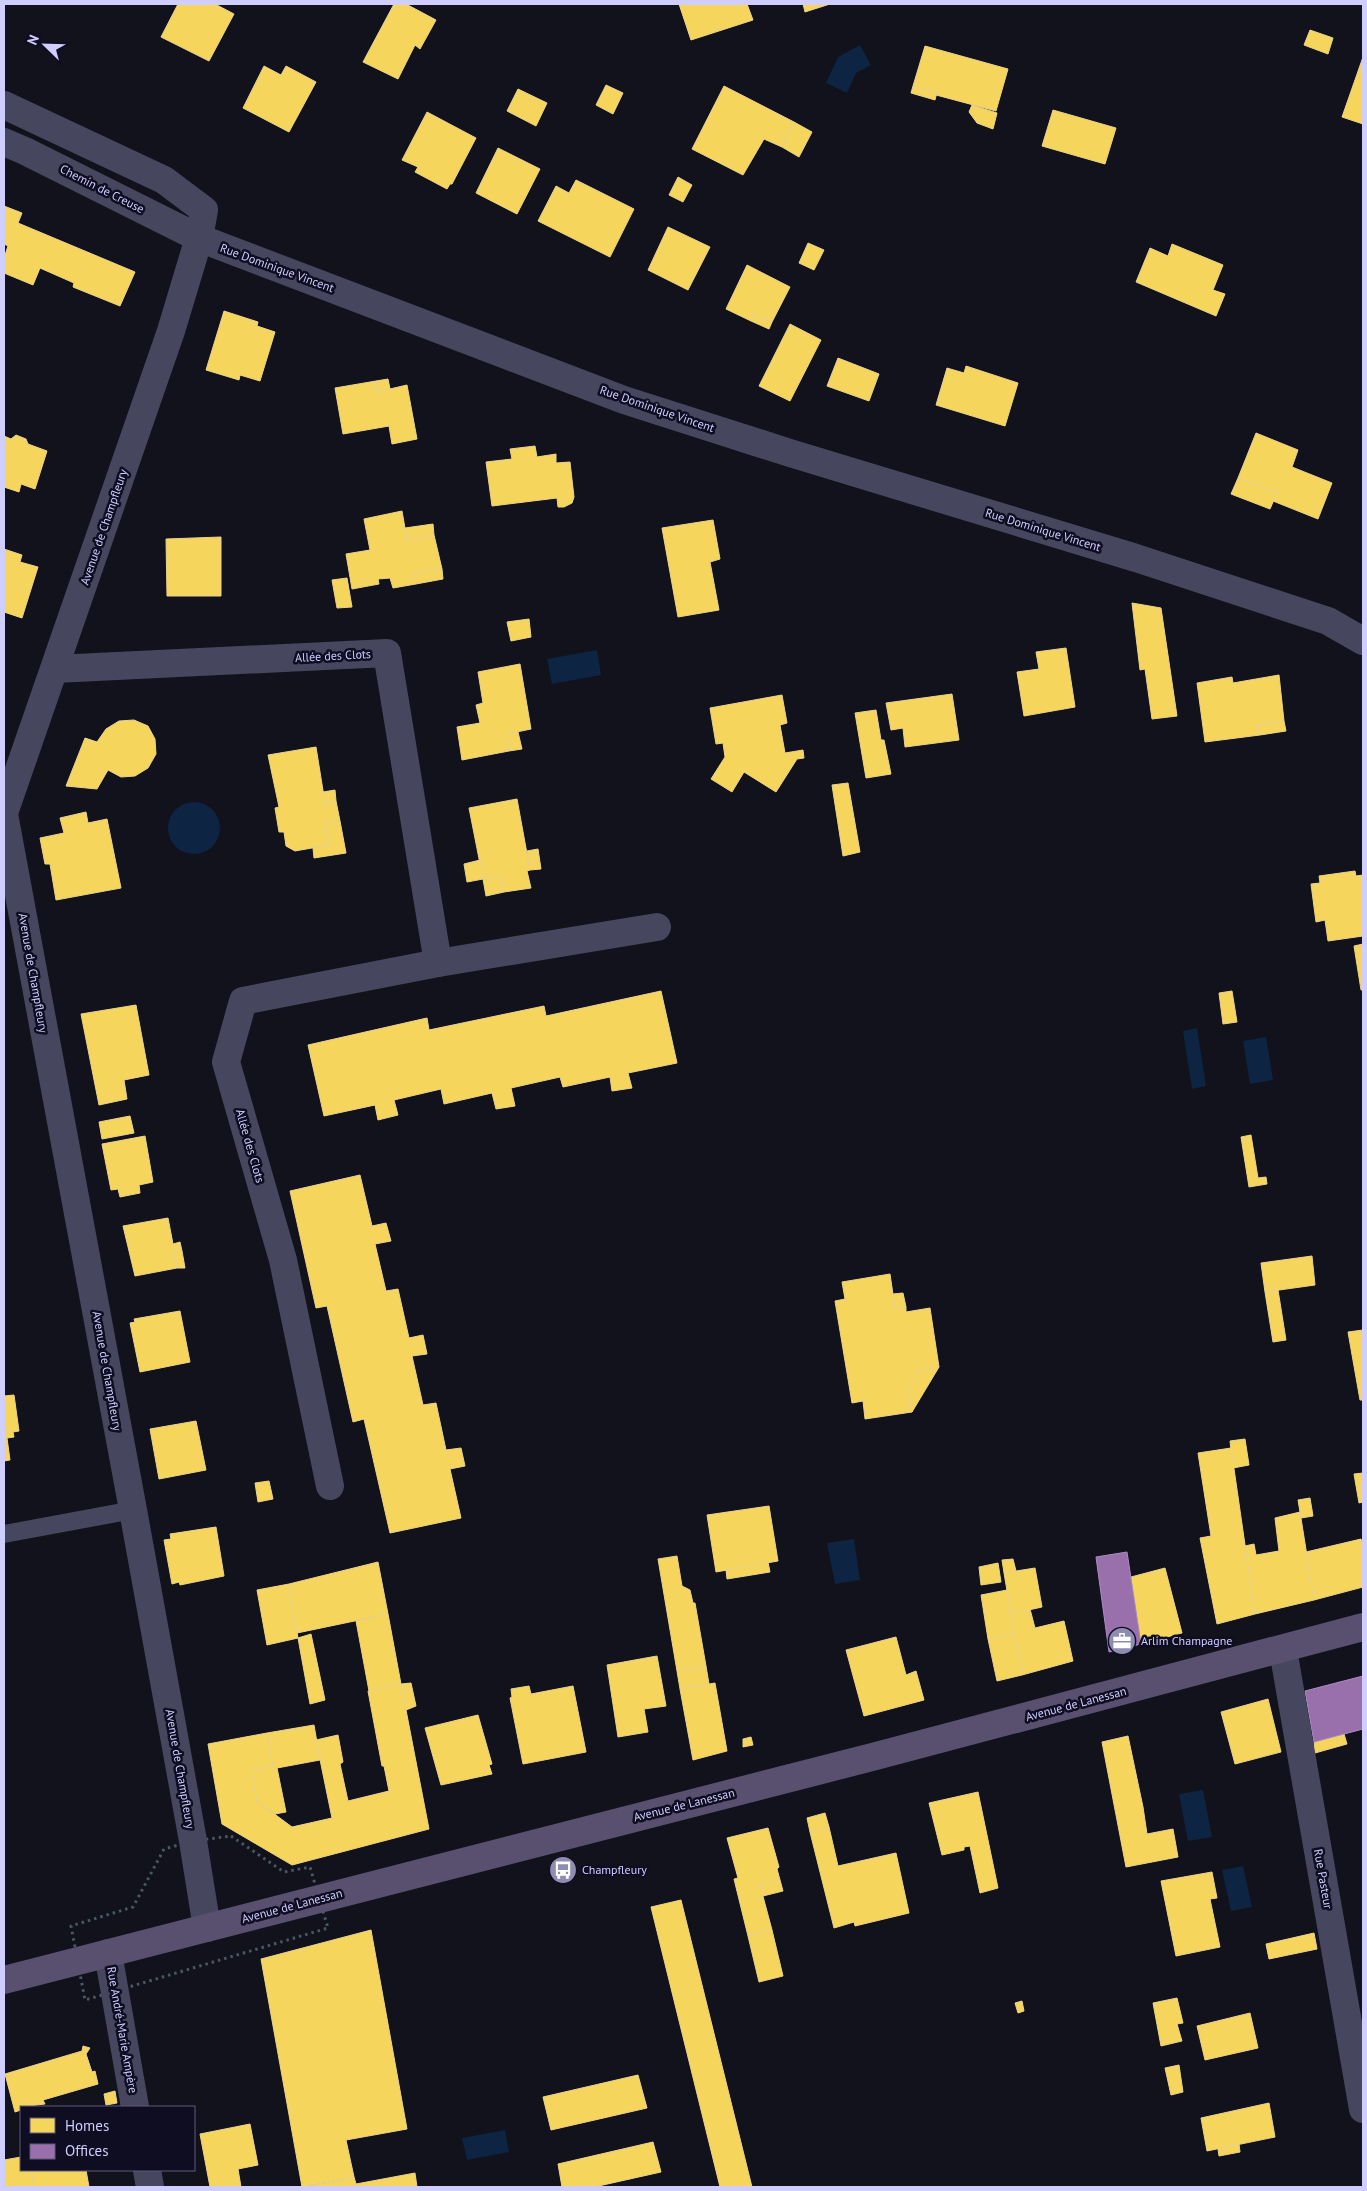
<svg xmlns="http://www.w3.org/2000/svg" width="1367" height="2191" font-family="'PT Sans',sans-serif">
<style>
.water{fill:#0d2442}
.homes{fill:#f6d55c;stroke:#ebd38d}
.offices{fill:#9970ab;stroke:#aa8cc4}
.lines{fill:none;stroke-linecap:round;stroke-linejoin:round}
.path{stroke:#485864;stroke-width:3;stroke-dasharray:2.5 4;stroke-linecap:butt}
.service{stroke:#46475e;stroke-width:18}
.minor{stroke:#46475e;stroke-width:28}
.primary{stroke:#59506f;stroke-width:28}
.labels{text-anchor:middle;stroke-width:5;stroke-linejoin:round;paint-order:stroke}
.street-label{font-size:12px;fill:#d0cdff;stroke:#0f0d21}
.poi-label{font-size:12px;fill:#d0cdff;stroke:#0f0d21;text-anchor:start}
</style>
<rect width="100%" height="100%" fill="#12121d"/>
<g class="water">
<path d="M 860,45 L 871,65 L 856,73 L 847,93 L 826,83 L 838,57 Z"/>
<path d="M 597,650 L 601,675 L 552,684 L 547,659 Z"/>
<circle cx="194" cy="828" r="26"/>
<path d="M 1197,1028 L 1206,1086 L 1192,1089 L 1183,1031 Z"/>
<path d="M 1266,1037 L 1273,1080 L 1250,1084 L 1243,1041 Z"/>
<path d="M 854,1539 L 860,1580 L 835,1584 L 827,1543 Z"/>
<path d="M 1203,1790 L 1212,1837 L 1188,1841 L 1179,1794 Z"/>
<path d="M 1243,1866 L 1252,1907 L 1231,1911 L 1222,1870 Z"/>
<path d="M 505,2130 L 509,2152 L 467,2160 L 462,2138 Z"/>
</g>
<g class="homes">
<path d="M 178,4 L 215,4 L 234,14 L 209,61 L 161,37 Z"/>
<path d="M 394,4 L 406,4 L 436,20 L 420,49 L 415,45 L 398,79 L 363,62 Z"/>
<path d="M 679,4 L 747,4 L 753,20 L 691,40 Z"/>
<path d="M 803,4 L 830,4 L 805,12 Z"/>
<path d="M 1310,30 L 1333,38 L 1328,54 L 1304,45 Z"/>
<path d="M 925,46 L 1008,69 L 996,111 L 936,95 L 937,92 L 913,86 Z"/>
<path d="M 1363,57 L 1363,124 L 1342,117 Z"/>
<path d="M 264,66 L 281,75 L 286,66 L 316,82 L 289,132 L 243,108 Z"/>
<path d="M 606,85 L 623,93 L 613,114 L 596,105 Z"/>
<path d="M 724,86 L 794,122 L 782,147 L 764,139 L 743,175 L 692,149 Z"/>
<path d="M 913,86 L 937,92 L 935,100 L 911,93 Z"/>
<path d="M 518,89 L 547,103 L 536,126 L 507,111 Z"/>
<path d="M 972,105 L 997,113 L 993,129 L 977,123 L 969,112 Z"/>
<path d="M 1053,110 L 1116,128 L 1105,164 L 1042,146 Z"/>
<path d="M 427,112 L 476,138 L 452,184 L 450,184 L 447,189 L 415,172 L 418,167 L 402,160 Z"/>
<path d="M 794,122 L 812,132 L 799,157 L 782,147 Z"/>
<path d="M 498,148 L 540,169 L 517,214 L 476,193 Z"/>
<path d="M 678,177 L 692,185 L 683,202 L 669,195 Z"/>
<path d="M 576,180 L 634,209 L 610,257 L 538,221 L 556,186 L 569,193 Z"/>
<path d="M 4,206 L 22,213 L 18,223 L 135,272 L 120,306 L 73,287 L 74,283 L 40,268 L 33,285 L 4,273 L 4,258 L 8,246 L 4,244 Z"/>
<path d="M 668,227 L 710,247 L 688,290 L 648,270 Z"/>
<path d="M 808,243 L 824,250 L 814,270 L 799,263 Z"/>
<path d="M 1172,244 L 1223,265 L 1213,290 L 1225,294 L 1216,316 L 1136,282 L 1150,248 L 1168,256 Z"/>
<path d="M 747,265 L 790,287 L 772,322 L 754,314 L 751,321 L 726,309 Z"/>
<path d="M 224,311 L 258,322 L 257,326 L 275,332 L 260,381 L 240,375 L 239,380 L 206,370 Z"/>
<path d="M 754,314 L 772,322 L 769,329 L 751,321 Z"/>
<path d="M 790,324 L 821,340 L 790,401 L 759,386 Z"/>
<path d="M 838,358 L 879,374 L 869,401 L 827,386 Z"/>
<path d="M 966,366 L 1018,383 L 1005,426 L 936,405 L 947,368 L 964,373 Z"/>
<path d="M 388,379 L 390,389 L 377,392 L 376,381 Z"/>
<path d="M 376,381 L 377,392 L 407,385 L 417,439 L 392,444 L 389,426 L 343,434 L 335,388 Z"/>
<path d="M 1256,433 L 1298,450 L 1292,467 L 1332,483 L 1318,519 L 1273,501 L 1277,493 L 1238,478 Z"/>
<path d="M 16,435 L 26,439 L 28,444 L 47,451 L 35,489 L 21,484 L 19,492 L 4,487 L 4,436 L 11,439 Z"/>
<path d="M 535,446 L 537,457 L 556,454 L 556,463 L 570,462 L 574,497 L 572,503 L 564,507 L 558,507 L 557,498 L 492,506 L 486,462 L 512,459 L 510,449 Z"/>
<path d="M 1238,478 L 1277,493 L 1270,509 L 1231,494 Z"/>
<path d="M 402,511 L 407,540 L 434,535 L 442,569 L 415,574 L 416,584 L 393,588 L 390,578 L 378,579 L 379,584 L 352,589 L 346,554 L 370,550 L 364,519 Z"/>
<path d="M 713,520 L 720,559 L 710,562 L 719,610 L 678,617 L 662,528 Z"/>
<path d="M 433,524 L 434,535 L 407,540 L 405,528 Z"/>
<path d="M 221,537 L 221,596 L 167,596 L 166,539 Z"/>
<path d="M 4,549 L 22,555 L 20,562 L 38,567 L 22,618 L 4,612 Z"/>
<path d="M 442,569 L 443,579 L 416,584 L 415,574 Z"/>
<path d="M 347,578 L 352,607 L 337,608 L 332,580 Z"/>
<path d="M 1132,603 L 1161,608 L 1177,716 L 1152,719 L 1145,669 L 1140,670 Z"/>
<path d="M 529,619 L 531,637 L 511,641 L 507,622 Z"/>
<path d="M 1066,648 L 1075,707 L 1024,716 L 1017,672 L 1039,669 L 1036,652 Z"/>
<path d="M 520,664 L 531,729 L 507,734 L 509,751 L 462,760 L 457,727 L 480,723 L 476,705 L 483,703 L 478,672 Z"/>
<path d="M 1279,675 L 1284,721 L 1258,725 L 1260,735 L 1205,742 L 1197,683 L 1232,677 L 1233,683 Z"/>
<path d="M 952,694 L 959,740 L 905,747 L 903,728 L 891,730 L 886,703 Z"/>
<path d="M 782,695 L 787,723 L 780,725 L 785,753 L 803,750 L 804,758 L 797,759 L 776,792 L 744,772 L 732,792 L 711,779 L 725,757 L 723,743 L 716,744 L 710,708 Z"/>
<path d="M 876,710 L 881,740 L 884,740 L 891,774 L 866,778 L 855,713 Z"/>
<path d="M 134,720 L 148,726 L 155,739 L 156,754 L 148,768 L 135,776 L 121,777 L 108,770 L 97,789 L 66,786 L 85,738 L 97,742 L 106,729 L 119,721 Z"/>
<path d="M 1284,721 L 1286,731 L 1260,735 L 1258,725 Z"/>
<path d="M 518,732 L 522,749 L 509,751 L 507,734 Z"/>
<path d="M 316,747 L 325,803 L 336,801 L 340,821 L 325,823 L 329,845 L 295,851 L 286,846 L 284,832 L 279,832 L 275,808 L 279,807 L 268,755 Z"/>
<path d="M 848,783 L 860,852 L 843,856 L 832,785 Z"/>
<path d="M 335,790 L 336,801 L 325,803 L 323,792 Z"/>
<path d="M 517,799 L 530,870 L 527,871 L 531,888 L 504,892 L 501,876 L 483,879 L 469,808 Z"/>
<path d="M 86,812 L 88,823 L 107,819 L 121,888 L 56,900 L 50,864 L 45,864 L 40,838 L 64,833 L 60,818 Z"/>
<path d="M 340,821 L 346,853 L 314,858 L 313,848 L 329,845 L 325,823 Z"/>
<path d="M 538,849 L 541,869 L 530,870 L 527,851 Z"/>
<path d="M 480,860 L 483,879 L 467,882 L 464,864 Z"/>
<path d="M 1355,871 L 1356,876 L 1363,875 L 1363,936 L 1328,941 L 1325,920 L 1316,922 L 1311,884 L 1320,883 L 1319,876 Z"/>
<path d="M 501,876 L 504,892 L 486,896 L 483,879 Z"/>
<path d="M 1363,944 L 1363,990 L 1361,990 L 1354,946 Z"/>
<path d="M 661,991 L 677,1063 L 628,1073 L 632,1088 L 612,1091 L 610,1077 L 563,1087 L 560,1077 L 511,1088 L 515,1106 L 496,1109 L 492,1093 L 444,1104 L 441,1089 L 394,1100 L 398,1115 L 378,1120 L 375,1105 L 324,1116 L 308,1045 L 427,1018 L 429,1030 L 544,1006 L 546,1016 Z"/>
<path d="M 1232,991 L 1237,1022 L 1223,1024 L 1219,993 Z"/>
<path d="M 136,1005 L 149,1075 L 124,1080 L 127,1099 L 99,1105 L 81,1014 Z"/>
<path d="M 130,1116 L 134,1133 L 102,1139 L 99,1122 Z"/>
<path d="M 1251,1135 L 1258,1178 L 1266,1177 L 1267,1184 L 1249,1187 L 1241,1137 Z"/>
<path d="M 145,1136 L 153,1182 L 139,1185 L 140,1193 L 120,1197 L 118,1189 L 111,1190 L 102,1144 Z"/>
<path d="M 360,1175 L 372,1226 L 386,1223 L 391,1241 L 375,1244 L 386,1291 L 398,1289 L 409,1338 L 423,1335 L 427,1354 L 412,1356 L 423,1405 L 436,1403 L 446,1450 L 461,1448 L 465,1466 L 450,1469 L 461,1518 L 390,1533 L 364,1419 L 353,1422 L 327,1306 L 316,1308 L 290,1191 Z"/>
<path d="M 168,1218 L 173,1244 L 180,1242 L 182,1251 L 174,1252 L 177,1268 L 135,1276 L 123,1226 Z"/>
<path d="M 182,1251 L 185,1268 L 177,1268 L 174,1252 Z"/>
<path d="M 1312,1256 L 1315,1285 L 1265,1292 L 1261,1263 Z"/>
<path d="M 890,1274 L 895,1308 L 906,1307 L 906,1312 L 930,1308 L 939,1367 L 919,1370 L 908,1389 L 912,1412 L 865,1419 L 863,1401 L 852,1403 L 835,1301 L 845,1299 L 842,1282 Z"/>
<path d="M 1278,1290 L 1286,1340 L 1273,1342 L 1265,1292 Z"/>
<path d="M 903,1293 L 906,1307 L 895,1308 L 893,1294 Z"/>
<path d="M 180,1311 L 190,1362 L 140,1372 L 130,1323 L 135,1322 L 134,1319 Z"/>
<path d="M 1363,1330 L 1363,1400 L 1360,1400 L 1348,1332 Z"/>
<path d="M 939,1367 L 912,1412 L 908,1389 L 919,1370 Z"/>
<path d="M 14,1395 L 19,1431 L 13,1432 L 14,1437 L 7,1438 L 10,1460 L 4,1461 L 4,1396 Z"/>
<path d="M 196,1421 L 206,1470 L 159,1479 L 150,1429 Z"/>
<path d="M 1245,1439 L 1249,1465 L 1233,1468 L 1230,1441 Z"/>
<path d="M 1231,1448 L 1255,1614 L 1217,1624 L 1200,1538 L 1211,1536 L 1198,1453 Z"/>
<path d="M 1363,1473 L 1363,1502 L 1359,1503 L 1354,1474 Z"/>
<path d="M 269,1481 L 273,1499 L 258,1502 L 255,1483 Z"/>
<path d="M 1310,1498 L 1313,1516 L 1301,1518 L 1298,1500 Z"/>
<path d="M 769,1506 L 778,1561 L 716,1572 L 707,1515 Z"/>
<path d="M 1300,1512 L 1314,1600 L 1255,1614 L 1245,1546 L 1254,1544 L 1256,1555 L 1279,1551 L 1275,1518 Z"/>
<path d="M 216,1527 L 224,1576 L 180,1585 L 179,1582 L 172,1584 L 164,1540 L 171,1539 L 170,1534 Z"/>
<path d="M 1361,1539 L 1363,1545 L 1363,1587 L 1314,1600 L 1306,1552 Z"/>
<path d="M 677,1556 L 682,1586 L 690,1590 L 693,1603 L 695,1603 L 706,1666 L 677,1671 L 658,1559 Z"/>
<path d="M 1013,1559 L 1016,1571 L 1004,1573 L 1002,1560 Z"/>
<path d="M 378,1562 L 388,1614 L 297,1633 L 289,1584 Z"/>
<path d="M 768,1562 L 770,1572 L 727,1579 L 726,1570 Z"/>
<path d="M 998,1563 L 1001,1582 L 981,1585 L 979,1567 Z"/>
<path d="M 1035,1568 L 1042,1607 L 1011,1614 L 1004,1573 Z"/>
<path d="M 1165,1568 L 1182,1633 L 1141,1644 L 1131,1577 Z"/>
<path d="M 289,1584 L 298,1638 L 267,1645 L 257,1590 Z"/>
<path d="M 1007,1590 L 1015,1635 L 988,1639 L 981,1595 Z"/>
<path d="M 1030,1609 L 1035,1628 L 1064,1621 L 1073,1661 L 1022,1675 L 1011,1614 Z"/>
<path d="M 388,1614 L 401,1684 L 369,1691 L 356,1621 Z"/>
<path d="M 311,1634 L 325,1700 L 310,1704 L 298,1638 Z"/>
<path d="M 1015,1635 L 1022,1675 L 997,1681 L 988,1639 Z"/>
<path d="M 896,1637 L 906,1675 L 916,1671 L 924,1700 L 864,1716 L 846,1650 Z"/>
<path d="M 657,1656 L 666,1706 L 644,1709 L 648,1732 L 618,1737 L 607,1665 Z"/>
<path d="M 706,1666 L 709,1684 L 680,1689 L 677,1671 Z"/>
<path d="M 411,1683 L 416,1706 L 406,1710 L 401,1684 Z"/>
<path d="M 715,1683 L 727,1751 L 693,1760 L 680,1689 Z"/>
<path d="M 401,1684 L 429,1829 L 292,1865 L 222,1824 L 208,1744 L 267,1733 L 273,1767 L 251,1771 L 257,1801 L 292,1827 L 332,1818 L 316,1740 L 338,1735 L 343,1762 L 340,1764 L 348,1801 L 389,1791 L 384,1766 L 382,1766 L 368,1691 Z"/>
<path d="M 529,1686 L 531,1694 L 573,1686 L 586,1752 L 523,1764 L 510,1698 L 512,1697 L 511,1689 Z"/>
<path d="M 1268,1699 L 1281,1752 L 1235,1764 L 1221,1712 Z"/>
<path d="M 478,1715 L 492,1764 L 489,1765 L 492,1774 L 441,1785 L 425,1728 Z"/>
<path d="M 314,1725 L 320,1760 L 277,1768 L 286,1812 L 275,1814 L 257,1801 L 251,1771 L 273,1767 L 267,1733 Z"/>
<path d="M 1344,1734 L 1347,1744 L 1315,1753 L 1314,1742 Z"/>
<path d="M 1128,1736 L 1143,1807 L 1147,1834 L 1173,1829 L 1178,1857 L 1126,1867 L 1102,1742 Z"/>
<path d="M 751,1737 L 753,1745 L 743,1747 L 743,1739 Z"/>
<path d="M 978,1792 L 998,1888 L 980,1893 L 970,1846 L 964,1847 L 964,1850 L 942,1855 L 929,1803 Z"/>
<path d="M 825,1813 L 829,1827 L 810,1832 L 807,1818 Z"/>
<path d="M 829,1827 L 838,1866 L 896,1853 L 909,1913 L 855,1926 L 854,1922 L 834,1928 L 810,1832 Z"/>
<path d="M 768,1828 L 779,1867 L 777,1869 L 780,1880 L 760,1885 L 772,1930 L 748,1936 L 734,1879 L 738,1878 L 727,1838 Z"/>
<path d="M 1212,1872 L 1217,1898 L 1210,1899 L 1220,1947 L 1176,1956 L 1161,1881 Z"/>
<path d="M 780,1880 L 783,1891 L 763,1896 L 760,1885 Z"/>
<path d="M 681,1900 L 752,2187 L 720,2187 L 651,1907 Z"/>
<path d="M 371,1930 L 407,2129 L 346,2140 L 354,2177 L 302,2187 L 261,1959 Z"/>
<path d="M 772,1930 L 783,1976 L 759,1982 L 748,1936 Z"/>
<path d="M 1314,1933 L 1317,1949 L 1269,1959 L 1266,1944 Z"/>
<path d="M 1177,1998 L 1183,2023 L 1177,2024 L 1182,2041 L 1161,2046 L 1153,2003 Z"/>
<path d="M 1022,2001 L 1024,2011 L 1018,2013 L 1015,2003 Z"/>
<path d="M 1250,2013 L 1258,2048 L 1205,2060 L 1197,2026 Z"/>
<path d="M 83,2046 L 90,2048 L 86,2054 L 92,2072 L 95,2071 L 98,2084 L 43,2100 L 45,2104 L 21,2107 L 21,2110 L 15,2112 L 5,2074 L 82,2051 Z"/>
<path d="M 1179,2065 L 1183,2092 L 1171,2095 L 1165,2068 Z"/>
<path d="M 638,2075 L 647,2108 L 551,2130 L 543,2097 Z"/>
<path d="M 115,2091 L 117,2103 L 106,2105 L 104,2094 Z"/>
<path d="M 1269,2103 L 1275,2137 L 1207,2151 L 1201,2118 Z"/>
<path d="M 250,2124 L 258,2165 L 238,2169 L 241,2187 L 210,2187 L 200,2134 Z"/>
<path d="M 653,2142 L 661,2172 L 594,2187 L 562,2187 L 558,2164 Z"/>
<path d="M 1239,2144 L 1240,2152 L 1219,2156 L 1218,2149 Z"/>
<path d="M 21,2157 L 21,2170 L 31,2170 L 34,2187 L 4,2187 L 4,2160 Z"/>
<path d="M 31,2170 L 86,2170 L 89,2187 L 34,2187 Z"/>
<path d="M 415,2173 L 417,2187 L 305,2187 L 354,2177 L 356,2184 Z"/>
</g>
<g class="offices">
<path d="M 1127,1552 L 1141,1644 L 1109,1652 L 1096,1557 Z"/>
<path d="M 1363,1676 L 1363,1729 L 1314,1742 L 1305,1691 Z"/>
</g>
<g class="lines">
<path class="path" d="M 231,1836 L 284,1872 L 310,1867 L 328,1928 L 85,2000 L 71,1926 L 133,1907 L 164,1849 L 193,1841 Z"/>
<path class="service" d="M 4,1534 L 133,1510"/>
<g class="minor">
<path d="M 4,105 L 164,180 L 204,210 L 199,238 L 171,331 L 4,813"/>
<path d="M 4,142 L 25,151 L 199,238 L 624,400 L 790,453 L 1136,558 L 1328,621 L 1363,641"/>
<path d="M 55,669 L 387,653 L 438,963"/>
<path d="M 4,814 L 133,1510 L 193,1841 L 207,1928"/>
<path d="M 330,1486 L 283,1260 L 226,1062 L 243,1001 L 438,963 L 657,927"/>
<path d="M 1283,1650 L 1363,2109"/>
<path d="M 108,1953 L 135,2107"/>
<path d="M 147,2170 L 150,2187"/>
</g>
<path class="primary" d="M 4,1980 L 876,1756 L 1363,1627"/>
</g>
<defs>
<g id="office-disc" transform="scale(1.4375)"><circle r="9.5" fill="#8e8cb0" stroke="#0f0d21"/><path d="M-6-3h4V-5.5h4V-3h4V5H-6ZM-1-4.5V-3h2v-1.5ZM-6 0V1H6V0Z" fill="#fff"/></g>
<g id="bus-disc" transform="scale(1.4375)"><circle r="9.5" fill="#8e8cb0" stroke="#0f0d21"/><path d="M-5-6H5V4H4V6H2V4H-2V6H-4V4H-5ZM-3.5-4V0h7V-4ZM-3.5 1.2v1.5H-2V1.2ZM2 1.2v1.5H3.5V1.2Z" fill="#fff"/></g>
</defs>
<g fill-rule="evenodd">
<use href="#office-disc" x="1122" y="1641"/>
<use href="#bus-disc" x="563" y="1870"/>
</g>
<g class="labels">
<g class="street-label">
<text transform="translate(102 189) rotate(27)" y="4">Chemin de Creuse</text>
<text transform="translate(277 268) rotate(20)" y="4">Rue Dominique Vincent</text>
<text transform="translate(657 409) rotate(19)" y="4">Rue Dominique Vincent</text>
<text transform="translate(104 527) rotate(-71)" y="4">Avenue de Champfleury</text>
<text transform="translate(1043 530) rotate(17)" y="4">Rue Dominique Vincent</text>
<text transform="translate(333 656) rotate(-3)" y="4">Allée des Clots</text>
<text transform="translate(33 973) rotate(80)" y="4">Avenue de Champfleury</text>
<text transform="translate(250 1146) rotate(74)" y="4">Allée des Clots</text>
<text transform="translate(107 1371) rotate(80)" y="4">Avenue de Champfleury</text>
<text transform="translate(1076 1704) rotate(-15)" y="4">Avenue de Lanessan</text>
<text transform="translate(180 1769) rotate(80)" y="4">Avenue de Champfleury</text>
<text transform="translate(684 1805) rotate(-14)" y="4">Avenue de Lanessan</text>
<text transform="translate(1323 1879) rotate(80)" y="4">Rue Pasteur</text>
<text transform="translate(292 1906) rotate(-15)" y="4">Avenue de Lanessan</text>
<text transform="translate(122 2030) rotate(80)" y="4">Rue André-Marie Ampère</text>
</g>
<g class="poi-label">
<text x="1141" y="1645">Arlim Champagne</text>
<text x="582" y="1874">Champfleury</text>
</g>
</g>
<rect width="1367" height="2191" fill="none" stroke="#d0cdff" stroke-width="10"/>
<rect x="20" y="2106" width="175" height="65" fill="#0f0d21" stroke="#5c5a7a"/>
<rect x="30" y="2118" width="25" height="15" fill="#f6d55c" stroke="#5c5a7a"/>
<text x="65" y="2131" font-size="15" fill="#d0cdff">Homes</text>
<rect x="30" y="2144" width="25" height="15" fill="#9970ab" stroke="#5c5a7a"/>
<text x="65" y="2156" font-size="15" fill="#d0cdff">Offices</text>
<g transform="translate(45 45) rotate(293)" stroke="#0f0d21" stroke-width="4" paint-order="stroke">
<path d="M0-4L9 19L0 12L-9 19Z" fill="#d0cdff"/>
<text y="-8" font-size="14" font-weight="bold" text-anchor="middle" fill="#d0cdff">N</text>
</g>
</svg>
